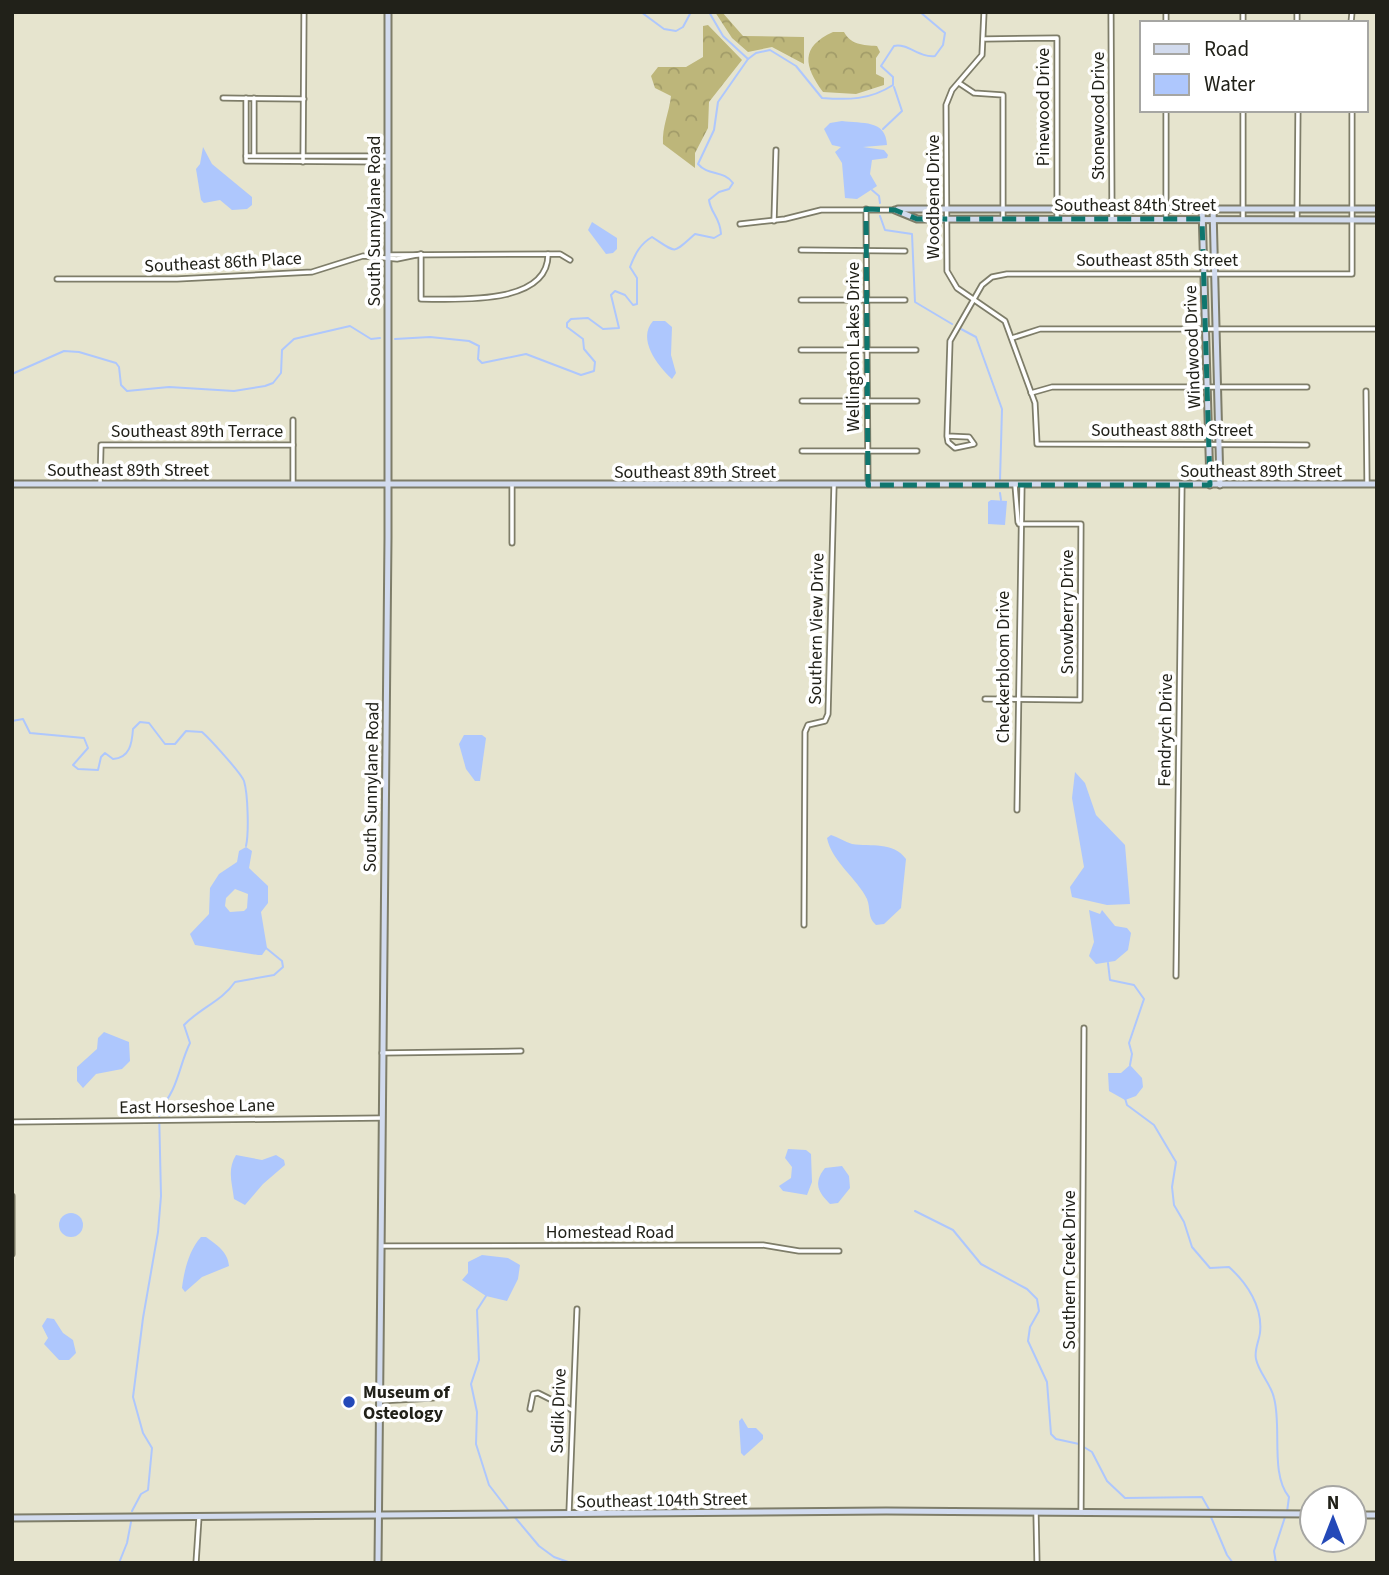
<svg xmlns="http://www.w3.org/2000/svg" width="1389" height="1575" font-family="'Source Sans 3',sans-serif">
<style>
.forest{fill:url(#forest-crowns)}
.water{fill:#aec7fd;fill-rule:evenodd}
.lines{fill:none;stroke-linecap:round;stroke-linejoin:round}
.stream{stroke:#aec7fd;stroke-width:2}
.street-casing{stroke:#7e7d69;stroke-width:7}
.secondary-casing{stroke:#7e7d69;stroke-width:9}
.street{stroke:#fff;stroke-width:3.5}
.secondary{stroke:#d2dbee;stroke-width:5}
.marked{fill:none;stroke:#0f766e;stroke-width:5;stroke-dasharray:14 9;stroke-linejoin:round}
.poi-dot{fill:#2449b8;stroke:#fff;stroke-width:2.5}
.labels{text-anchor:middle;stroke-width:7;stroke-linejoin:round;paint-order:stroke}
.street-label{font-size:18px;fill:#212119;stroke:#fff}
.poi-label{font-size:18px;font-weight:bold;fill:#212119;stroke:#fff;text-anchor:start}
</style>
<defs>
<pattern id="forest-crowns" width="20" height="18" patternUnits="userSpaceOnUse" patternTransform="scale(1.75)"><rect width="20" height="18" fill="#bdb67a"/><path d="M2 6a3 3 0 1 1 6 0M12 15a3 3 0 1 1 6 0" fill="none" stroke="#a29c69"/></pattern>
</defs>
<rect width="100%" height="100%" fill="#e6e4ce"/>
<g class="forest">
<path d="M 715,12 L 722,12 L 743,36 L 804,37 L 804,64 L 772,47 L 748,52 L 732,38 Z"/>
<path d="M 708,25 L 742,60 L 709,102 L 708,128 L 695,153 L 695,168 L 663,144 C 662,126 669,114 671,96 L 655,88 L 651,76 L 658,67 L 686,67 L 703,57 L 703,26 Z"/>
<path d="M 833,32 L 844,32 C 851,45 863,45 877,46 L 880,52 L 876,58 L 876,74 L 884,78 L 884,85 L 856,94 L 823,92 C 804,66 800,47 833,32 Z"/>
</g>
<g class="water">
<path d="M 842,121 C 862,124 886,119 887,145 L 863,147 L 884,150 L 888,155 L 887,158 L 872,160 L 870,174 L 877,186 L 857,199 L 845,198 L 842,163 L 835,152 L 841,147 L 832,145 L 824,129 L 830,123 Z"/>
<path d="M 203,147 L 212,164 L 252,197 L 252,205 L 247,209 L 232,210 L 220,200 L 204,203 L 201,200 L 196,169 L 200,164 Z"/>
<path d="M 592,222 L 617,238 L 617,249 L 613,253 L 606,254 L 588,230 Z"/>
<path d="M 653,321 L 665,321 L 672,327 L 671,355 L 676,373 L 672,379 C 657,365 637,339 653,321 Z"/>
<path d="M 991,500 L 1007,501 L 1005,525 L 988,524 L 988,502 Z"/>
<path d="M 464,735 L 482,735 L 486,738 L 480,781 L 475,781 L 466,769 L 459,744 Z"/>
<path d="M 1075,772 L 1085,783 L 1096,815 L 1125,845 L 1130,904 L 1107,905 L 1072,897 L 1070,887 L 1084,867 L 1072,798 Z"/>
<path d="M 831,835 C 838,837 845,842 852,844 C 871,847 893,841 906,859 L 901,908 L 884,924 L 876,925 C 867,917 871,909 867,899 C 857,878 832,862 827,838 Z"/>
<path d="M 246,847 L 252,851 L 249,868 L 268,886 L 268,903 L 261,912 L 267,948 L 262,955 L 258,955 L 195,945 L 190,934 L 209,914 L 210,888 L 219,874 L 237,862 L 239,851 ZM 235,889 L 248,894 L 247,908 L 244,911 L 230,912 L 225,906 L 226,898 Z"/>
<path d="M 1089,910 L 1100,914 L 1102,910 L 1115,926 L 1127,928 L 1131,933 L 1128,950 L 1115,961 L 1096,964 L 1089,956 L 1094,942 Z"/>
<path d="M 104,1032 L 129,1042 L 130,1061 L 122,1069 L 96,1074 L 83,1088 L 77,1081 L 77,1067 L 97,1049 L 98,1038 Z"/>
<path d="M 1130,1065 L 1142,1078 L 1143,1087 L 1136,1096 L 1125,1100 L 1109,1091 L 1108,1073 L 1121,1073 Z"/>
<path d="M 788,1149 L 806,1150 L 811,1154 L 812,1182 L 807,1195 L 783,1191 L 779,1186 L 791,1178 L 792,1167 L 785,1158 Z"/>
<path d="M 236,1155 L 262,1160 L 276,1155 L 284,1160 L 285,1165 L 263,1184 L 245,1205 L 234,1199 C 232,1182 227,1170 236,1155 Z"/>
<path d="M 842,1166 L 849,1176 L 850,1188 L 838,1203 L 830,1204 C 818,1192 813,1183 825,1168 Z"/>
<circle cx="71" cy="1225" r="12"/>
<path d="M 201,1237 L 206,1237 C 217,1245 228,1252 229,1266 L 202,1277 L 185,1292 L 182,1288 C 184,1271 189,1250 201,1237 Z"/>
<path d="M 482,1255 L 508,1258 L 520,1265 L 518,1279 L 507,1301 L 486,1296 L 462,1280 L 468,1273 L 468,1262 Z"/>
<path d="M 47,1318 L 54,1319 L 63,1333 L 73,1340 L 76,1353 L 69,1360 L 59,1360 L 44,1344 L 48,1338 L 42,1326 Z"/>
<path d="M 742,1418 L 748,1428 L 756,1428 L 763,1435 L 763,1439 L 744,1456 L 741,1453 L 739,1421 Z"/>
</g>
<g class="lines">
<g class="stream">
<path d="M 641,12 L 664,29 L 676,31 L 683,27 L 691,12"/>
<path d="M 709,12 L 723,36 L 748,59"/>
<path d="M 883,129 L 902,111 L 894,87"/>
<path d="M 872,190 L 879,196 L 880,203"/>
<path d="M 880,216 L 885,230 L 912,234 L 915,302 L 952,324"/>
<path d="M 961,329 L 976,337 L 1002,409 L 1000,480"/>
<path d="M 395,339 L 430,337 L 469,341 L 479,346 L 478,359 L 482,363 L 526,354 L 581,375 L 594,371 L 595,362 L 584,349 L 583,339 L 567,327 L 567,323 L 571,319 L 588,318 L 603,329 L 619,328 L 611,295 L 615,291 L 625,295 L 633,305 L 637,304 L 637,278 L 630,267 C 635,254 640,244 652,237 C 678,254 672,254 695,234 L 714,238 L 721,234 C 720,217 711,214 709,200 L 719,192 L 729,189 L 733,183 C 724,170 708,176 698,164 L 714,130 L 718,102 L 748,59 L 756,53 L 770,50 L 796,66 L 822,98 C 848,100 870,100 893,85 L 893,77 L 881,66 L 894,46 C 908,43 919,58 935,56 L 943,45 L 945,33 L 920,12"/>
<path d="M 12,374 L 64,351 L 79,352 L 116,363 L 119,367 L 121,385 L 127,391 L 169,387 L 234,391 L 265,386 L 273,383 L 281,373 L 282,350 L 294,339 L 350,326 L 371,339 L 380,338"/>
<path d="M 1000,493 L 1001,500"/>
<path d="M 12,721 L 23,719 L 30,733 L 84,738 L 88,748 L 73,765 L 78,769 L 98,770 L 101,757 L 105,753 L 113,759 C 130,758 132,743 133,729 L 140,722 L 149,723 L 165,744 L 175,744 L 186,731 L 202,732 C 210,739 241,773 244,781 C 248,794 249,833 246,846"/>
<path d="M 1108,963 L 1110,980 L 1134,985 L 1144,999 L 1129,1043 L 1132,1054 L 1130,1065"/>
<path d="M 1125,1098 L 1127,1105 L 1154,1125 L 1176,1162 L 1172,1187 L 1174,1205 L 1184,1222 L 1192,1247 L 1210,1268 L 1229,1267 C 1247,1283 1263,1307 1260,1333 C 1259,1341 1254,1350 1256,1359 C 1259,1373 1271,1384 1274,1398 C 1282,1427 1270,1474 1289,1497 L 1287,1512"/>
<path d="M 915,1211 L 953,1230 L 981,1264 L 1027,1289 L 1037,1299 L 1039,1311 L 1030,1327 L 1028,1341 L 1047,1382 L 1051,1434 L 1056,1439 L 1079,1444 L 1092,1452 L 1107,1481 L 1125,1498 L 1202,1497 L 1210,1511"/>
<path d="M 486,1296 L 477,1310 L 479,1360 L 471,1384 L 477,1412 L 476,1444 L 489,1485 L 509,1511"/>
<path d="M 132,1511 L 141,1494 L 148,1490 L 152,1448 L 143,1433 L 133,1397 L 143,1318 L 158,1232 L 161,1196 L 159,1109 C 178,1091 179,1065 190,1043 L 184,1025 C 200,1008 222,1001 235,982 L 274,975 L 283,967 L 282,961 L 266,948"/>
<path d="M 513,1515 L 539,1546 L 554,1557 L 571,1563"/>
<path d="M 1211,1517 L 1227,1555 L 1233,1563"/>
<path d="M 119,1563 L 127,1543 L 131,1522"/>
<path d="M 1276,1563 L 1274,1551 L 1285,1517"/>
</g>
<g class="street-casing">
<g id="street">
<path d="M 984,12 L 982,55 L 952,90 L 946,105 L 947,271 L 957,288 L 1005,321 L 1035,403 L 1037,444 L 1307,445"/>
<path d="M 1111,12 L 1112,219"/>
<path d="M 1297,12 L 1297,23"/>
<path d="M 1166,23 L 1166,12"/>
<path d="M 1243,23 L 1243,12"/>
<path d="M 1351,23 L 1352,12"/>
<path d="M 985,39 L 1057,38 L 1057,219"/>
<path d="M 959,83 L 974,93 L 1003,95 L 1003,219"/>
<path d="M 223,98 L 304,99"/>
<path d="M 246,98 L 246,161 L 387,162"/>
<path d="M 1166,110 L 1166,219"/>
<path d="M 1243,110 L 1243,219"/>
<path d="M 254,155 L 254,98"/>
<path d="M 246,156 L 388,156"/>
<path d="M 303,162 L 304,12"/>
<path d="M 866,209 L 868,484"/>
<path d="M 1297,219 L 1298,110"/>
<path d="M 774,221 L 776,150"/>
<path d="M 740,224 L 785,219 L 821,210 L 895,210"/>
<path d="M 801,250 L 905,251"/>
<path d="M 421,254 L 421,299 C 456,299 549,306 548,254"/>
<path d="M 390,255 L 560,254 L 570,260"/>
<path d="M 57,279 L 177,279 L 312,272 L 363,256 L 397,259 L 421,254"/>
<path d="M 801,300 L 905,300"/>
<path d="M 1012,338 L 1040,329 L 1377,329"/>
<path d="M 801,350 L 916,350"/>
<path d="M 1366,391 L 1367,483"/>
<path d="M 1031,393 L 1052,387 L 1307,387"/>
<path d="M 802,401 L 917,401"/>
<path d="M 947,436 L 969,437 L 974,444 L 955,448 L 948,442 L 947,436 L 950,341 L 982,285 L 992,277 L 1007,274 L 1352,274 L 1352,110"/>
<path d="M 802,451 L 917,451"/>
<path d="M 100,484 L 101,445 L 293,445"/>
<path d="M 293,484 L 293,420"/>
<path d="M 1015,485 L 1018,522"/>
<path d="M 512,543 L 512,486"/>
<path d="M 985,699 L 1080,700 L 1081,524 L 1019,524"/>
<path d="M 1017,810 L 1022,485"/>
<path d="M 804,925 L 805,732 L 808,725 L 825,721 L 828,714 L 834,486"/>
<path d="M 1176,976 L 1182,485"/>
<path d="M 382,1053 L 521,1051"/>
<path d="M 12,1122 L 382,1118"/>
<path d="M 12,1196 L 12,1254"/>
<path d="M 381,1246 L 763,1245 L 799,1251 L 839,1251"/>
<path d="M 379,1401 L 433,1398"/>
<path d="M 530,1409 L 533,1394 L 538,1393 L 572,1410"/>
<path d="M 1081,1511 L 1084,1028"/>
<path d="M 569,1512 L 577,1309"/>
<path d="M 1036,1513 L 1037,1563"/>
<path d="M 196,1563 L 199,1517"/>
</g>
</g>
<g class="secondary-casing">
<g id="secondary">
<path d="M 1202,208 L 1210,485"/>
<path d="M 1213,208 L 1220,485"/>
<path d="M 898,209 L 1377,209"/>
<path d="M 895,210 L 917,219 L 1377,220"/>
<path d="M 12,484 L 1377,484"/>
<path d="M 1354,1515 L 1377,1515"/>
<path d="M 12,1518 L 886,1511 L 1312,1514"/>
<path d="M 378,1563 L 388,538 L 388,12"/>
</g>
</g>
<use href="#street" class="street"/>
<use href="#secondary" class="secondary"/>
</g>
<path class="marked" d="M 866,209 L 895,210 L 917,219 L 1202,219 L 1210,485 L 868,485 Z"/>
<circle class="poi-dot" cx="349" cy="1402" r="7"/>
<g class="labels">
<g class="street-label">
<text transform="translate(1043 107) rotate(-90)" y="6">Pinewood Drive</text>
<text transform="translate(1098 116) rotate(-90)" y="6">Stonewood Drive</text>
<text transform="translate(933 197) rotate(-90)" y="6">Woodbend Drive</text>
<text x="1135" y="211">Southeast 84th Street</text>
<text transform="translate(374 221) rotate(-90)" y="6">South Sunnylane Road</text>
<text x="1157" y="266">Southeast 85th Street</text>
<text transform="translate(223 262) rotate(-3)" y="6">Southeast 86th Place</text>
<text transform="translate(853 347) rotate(-90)" y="6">Wellington Lakes Drive</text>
<text transform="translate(1192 347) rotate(-92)" y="6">Windwood Drive</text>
<text x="1172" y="436">Southeast 88th Street</text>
<text x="197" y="437">Southeast 89th Terrace</text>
<text x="128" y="476">Southeast 89th Street</text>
<text x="1261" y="477">Southeast 89th Street</text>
<text x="695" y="478">Southeast 89th Street</text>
<text transform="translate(1067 612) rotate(-90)" y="6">Snowberry Drive</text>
<text transform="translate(816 629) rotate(-89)" y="6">Southern View Drive</text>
<text transform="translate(1003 667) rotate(-90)" y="6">Checkerbloom Drive</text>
<text transform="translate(1165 730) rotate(-89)" y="6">Fendrych Drive</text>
<text transform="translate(371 787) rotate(-89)" y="6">South Sunnylane Road</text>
<text transform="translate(197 1106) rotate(-1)" y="6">East Horseshoe Lane</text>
<text x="610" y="1238">Homestead Road</text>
<text transform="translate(1069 1270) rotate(-90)" y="6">Southern Creek Drive</text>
<text transform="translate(558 1411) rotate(-88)" y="6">Sudik Drive</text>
<text transform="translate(662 1500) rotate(-1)" y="6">Southeast 104th Street</text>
</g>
<g class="poi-label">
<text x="363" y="1398">Museum of<tspan x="363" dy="21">Osteology</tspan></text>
</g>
</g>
<rect width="1389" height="1575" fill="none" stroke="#212119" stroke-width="28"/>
<rect x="1140" y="21" width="228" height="91" fill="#ffffff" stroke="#a6a6a3" stroke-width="2"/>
<rect x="1154" y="44" width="35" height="10" fill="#d2dbee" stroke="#a6a6a3" stroke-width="2"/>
<text x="1204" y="56" font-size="21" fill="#212119">Road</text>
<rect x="1154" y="74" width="35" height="21" fill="#aec7fd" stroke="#a6a6a3" stroke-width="2"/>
<text x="1204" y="91" font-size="21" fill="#212119">Water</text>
<g transform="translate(1333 1519)"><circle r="33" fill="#ffffff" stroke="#a6a6a3" stroke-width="2"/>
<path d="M0-5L12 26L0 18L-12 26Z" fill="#2449b8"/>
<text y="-10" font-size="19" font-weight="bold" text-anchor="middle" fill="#212119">N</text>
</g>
</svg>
